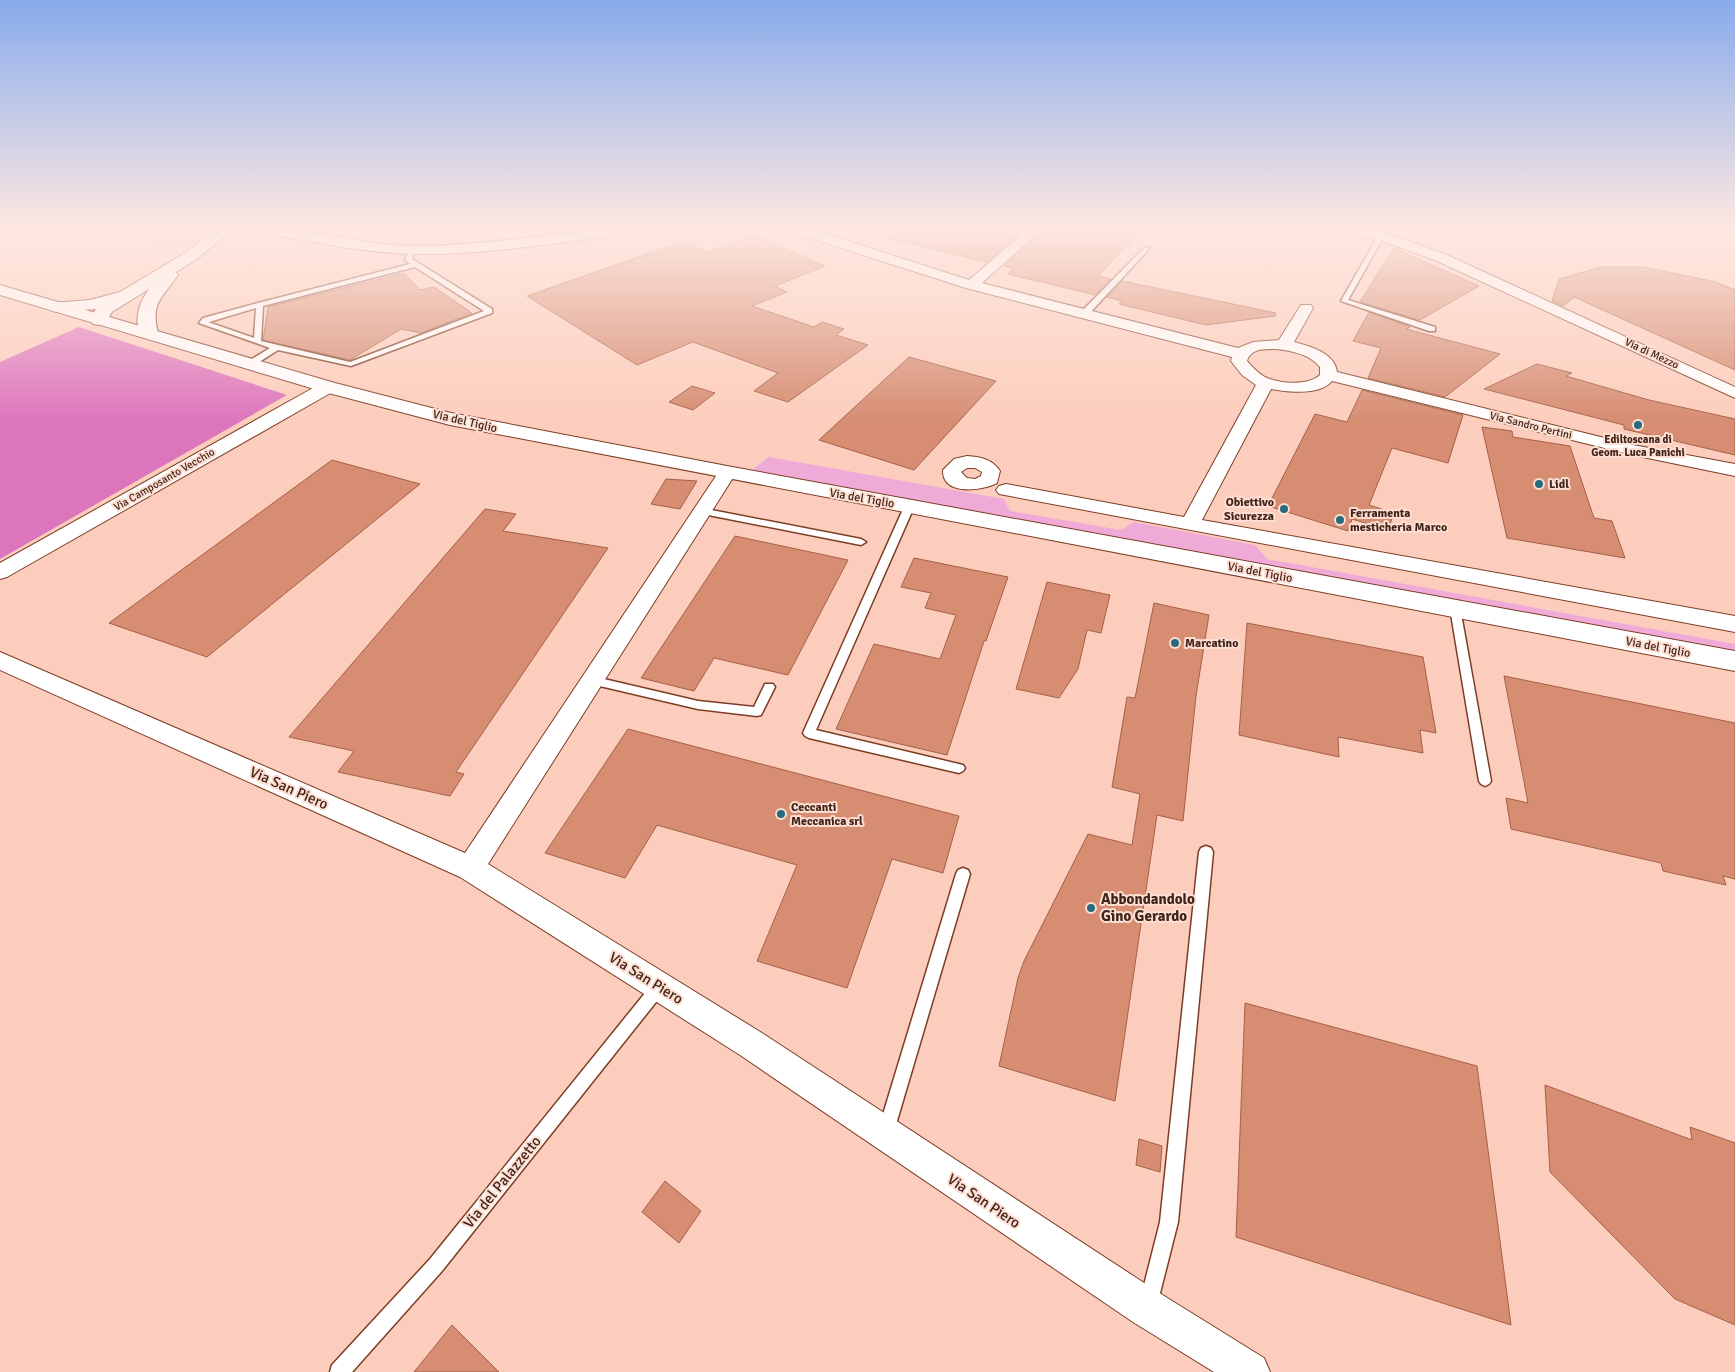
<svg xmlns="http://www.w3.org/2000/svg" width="1735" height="1372" font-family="Signika,sans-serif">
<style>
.green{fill:#f0aad7}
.forest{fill:#dd75bc}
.building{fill:#d68d72;stroke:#a56047}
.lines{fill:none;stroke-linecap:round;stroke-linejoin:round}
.service-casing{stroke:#7d3d24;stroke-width:3}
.minor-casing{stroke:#7d3d24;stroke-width:2}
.tertiary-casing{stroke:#7d3d24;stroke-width:2}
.primary-casing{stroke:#7d3d24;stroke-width:2}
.service{fill:#fff;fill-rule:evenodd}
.minor{fill:#fff;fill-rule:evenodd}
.tertiary{fill:#fff;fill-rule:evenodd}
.primary{fill:#fff;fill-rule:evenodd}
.poi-dot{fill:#296b7e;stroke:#feded3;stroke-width:2}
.labels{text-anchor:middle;stroke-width:4;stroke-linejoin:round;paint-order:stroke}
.far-street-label{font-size:11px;fill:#412419;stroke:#feded3}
.far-poi-label{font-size:11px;font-weight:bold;fill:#412419;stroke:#feded3}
.street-label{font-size:12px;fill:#412419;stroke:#feded3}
.poi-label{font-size:12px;font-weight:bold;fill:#412419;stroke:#feded3;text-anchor:start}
.near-street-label{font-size:15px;fill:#412419;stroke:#feded3}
.near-poi-label{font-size:15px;font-weight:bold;fill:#412419;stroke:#feded3;text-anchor:start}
</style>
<rect width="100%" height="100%" fill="#fccdbc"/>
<g class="green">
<path d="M 137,230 L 212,230 L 193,245 L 126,237 Z"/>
<path d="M 769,457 L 1004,499 L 1010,511 L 1121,530 L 1134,522 L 1255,545 L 1267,559 L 1735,644 L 1735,653 L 752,470 Z"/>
</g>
<path class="forest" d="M 79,327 L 287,395 L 0,559 L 0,362 Z"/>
<g class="building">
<path d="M 889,230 L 1024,230 L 987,262 L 888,238 Z"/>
<path d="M 1043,230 L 1141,230 L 1098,276 L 1111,279 L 1096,295 L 1008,274 L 1014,268 L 1004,266 Z"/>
<path d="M 754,235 L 825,266 L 775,286 L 787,292 L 752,306 L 814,327 L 822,322 L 844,329 L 836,335 L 868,345 L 788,402 L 754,391 L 778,373 L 693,342 L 637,365 L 527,296 L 684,241 L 707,252 Z"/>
<path d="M 1394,248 L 1479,286 L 1420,320 L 1360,302 Z"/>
<path d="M 1601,267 L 1644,267 L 1716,282 L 1735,290 L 1735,370 L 1574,297 L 1563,306 L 1552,301 L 1559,279 Z"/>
<path d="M 404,273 L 420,290 L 434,287 L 472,313 L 421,333 L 401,329 L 350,360 L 263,340 L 268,307 Z"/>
<path d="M 1122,281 L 1276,313 L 1275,316 L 1206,325 L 1119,304 L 1122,301 L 1107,297 Z"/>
<path d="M 1369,312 L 1410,327 L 1406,329 L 1500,354 L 1445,397 L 1368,378 L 1381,348 L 1353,341 Z"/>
<path d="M 909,357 L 996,381 L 914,470 L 819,440 Z"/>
<path d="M 1537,364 L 1572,373 L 1566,376 L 1649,400 L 1735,419 L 1735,455 L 1624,429 L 1624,425 L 1484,389 Z"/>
<path d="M 692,386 L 715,393 L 693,410 L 669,402 Z"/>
<path d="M 1362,390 L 1463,415 L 1448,463 L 1392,448 L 1369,505 L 1394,513 L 1388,530 L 1352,519 L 1348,531 L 1268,506 L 1315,414 L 1347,422 Z"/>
<path d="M 1482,427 L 1512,431 L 1513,437 L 1570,446 L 1594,518 L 1612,521 L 1625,558 L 1507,538 Z"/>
<path d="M 332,460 L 420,484 L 207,657 L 109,623 Z"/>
<path d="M 666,479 L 697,481 L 680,509 L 651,504 Z"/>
<path d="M 485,509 L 516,514 L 503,531 L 608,548 L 456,772 L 464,774 L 450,796 L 338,772 L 354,751 L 289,737 Z"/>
<path d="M 735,536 L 848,560 L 788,675 L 714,658 L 694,691 L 641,678 Z"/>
<path d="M 914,558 L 1008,577 L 986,641 L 984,641 L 947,755 L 836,729 L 874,644 L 940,659 L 956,615 L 925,608 L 931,593 L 901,587 Z"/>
<path d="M 1047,582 L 1110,595 L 1101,633 L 1087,630 L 1078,669 L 1059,698 L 1016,689 Z"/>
<path d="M 1154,603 L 1209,615 L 1196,696 L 1183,821 L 1157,815 L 1115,1101 L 999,1066 L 1018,978 L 1024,961 L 1088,834 L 1132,845 L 1140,794 L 1112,787 L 1127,697 L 1135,698 Z"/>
<path d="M 1247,623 L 1423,657 L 1436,733 L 1420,730 L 1423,753 L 1338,737 L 1339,757 L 1239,735 Z"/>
<path d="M 1504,676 L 1735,723 L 1735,879 L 1723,876 L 1726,885 L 1663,871 L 1661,863 L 1511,829 L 1506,798 L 1528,803 Z"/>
<path d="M 628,729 L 959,816 L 943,873 L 892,859 L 847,988 L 757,961 L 797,865 L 657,825 L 625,878 L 545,853 Z"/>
<path d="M 1245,1003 L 1477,1066 L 1511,1325 L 1236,1237 Z"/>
<path d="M 1545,1085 L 1692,1140 L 1690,1127 L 1735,1143 L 1735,1325 L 1675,1299 L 1550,1172 Z"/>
<path d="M 1139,1139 L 1162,1146 L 1160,1172 L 1136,1165 Z"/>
<path d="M 665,1181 L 701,1211 L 679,1243 L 642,1212 Z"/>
<path d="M 452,1325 L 499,1372 L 414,1372 Z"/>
</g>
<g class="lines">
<g class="service-casing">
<g id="service">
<path d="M 1381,234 L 1384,236 L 1348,300 L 1435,327 L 1435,331 L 1429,331 L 1341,301 L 1378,236 Z"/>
<path d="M 1145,247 L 1150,248 L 1087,316 L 1081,316 L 1081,312 Z"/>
<path d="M 412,248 L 415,250 L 412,259 L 492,309 L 492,313 L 351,366 L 278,350 L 253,366 L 247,366 L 247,362 L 270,348 L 199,323 L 203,318 L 258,303 L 410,264 L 405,260 L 409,250 ZM 415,267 L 484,311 L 350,362 L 261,341 L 263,306 ZM 256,308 L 254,338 L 208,322 L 209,322 Z"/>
<path d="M 909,504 L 914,507 L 816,730 L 963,765 L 965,768 L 963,771 L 959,773 L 809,738 L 805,736 L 803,733 L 904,507 Z"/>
<path d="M 701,508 L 861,539 L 866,542 L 861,545 L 698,513 L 698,509 Z"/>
<path d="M 1455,604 L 1460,608 L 1491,781 L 1489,784 L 1485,786 L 1481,784 L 1479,781 L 1450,608 Z"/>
<path d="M 591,676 L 698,701 L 754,707 L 765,684 L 773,684 L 775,687 L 761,715 L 757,716 L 698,709 L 587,683 L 585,680 L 587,677 Z"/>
<path d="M 1206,846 L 1211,848 L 1213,852 L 1178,1222 L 1158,1301 L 1155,1307 L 1149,1310 L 1143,1307 L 1140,1301 L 1160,1222 L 1199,852 L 1201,848 Z"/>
<path d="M 963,868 L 968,870 L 970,874 L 894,1131 L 892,1137 L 886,1139 L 880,1137 L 878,1131 L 956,874 L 958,870 Z"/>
<path d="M 659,980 L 664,982 L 666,987 L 664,992 L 442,1271 L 352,1372 L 330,1372 L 332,1365 L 430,1259 L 654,982 Z"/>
</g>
</g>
<g class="minor-casing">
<g id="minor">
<path d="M 261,230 C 272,230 284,229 295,231 C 336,235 375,246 416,246 C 489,246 561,230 633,230 L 627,234 C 557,243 486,255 414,254 C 365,253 316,242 267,234 Z"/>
<path d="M 793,230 L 814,230 L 969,280 L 1027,230 L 1041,230 L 982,283 L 1238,348 L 1253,342 L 1279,340 L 1301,305 L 1311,305 L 1313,308 L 1294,342 C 1310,346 1335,353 1337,372 L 1633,445 L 1735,464 L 1735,476 L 1633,455 L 1332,381 C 1320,396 1288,392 1271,389 L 1202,520 L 1735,616 L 1735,632 L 999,494 L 996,490 L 999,486 L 1006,484 L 1184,517 L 1256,385 L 1242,375 L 1231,361 L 1232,357 L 966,288 L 794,233 ZM 1276,349 C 1293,351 1309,354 1320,367 L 1320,375 C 1308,386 1279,384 1265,377 C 1258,373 1252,367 1247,361 C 1251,348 1265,349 1276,349 Z"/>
<path d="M 1349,230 L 1374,230 L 1386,233 L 1447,255 L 1735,387 L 1735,398 L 1437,261 L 1377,239 L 1350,233 Z"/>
<path d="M 328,382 L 334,383 L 336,387 L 334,391 L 7,577 L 0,579 L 0,563 L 322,383 Z"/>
<path d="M 967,456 C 981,457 992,459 1000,471 L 997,483 C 982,491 942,496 943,470 L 954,459 ZM 967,468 L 975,468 L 982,472 L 981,476 L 975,479 L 967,478 L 961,472 Z"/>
<path d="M 727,467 L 734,469 L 736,473 L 488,864 L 762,1033 L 1161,1294 L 1264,1358 L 1270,1372 L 1214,1372 L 1133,1322 L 740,1055 L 460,877 L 0,670 L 0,652 L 465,853 L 718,473 L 720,469 Z"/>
</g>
</g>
<g class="tertiary-casing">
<path id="tertiary" d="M 215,230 L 232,230 L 197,259 L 176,272 L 178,275 C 163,297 150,303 158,333 L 155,337 L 149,338 L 143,337 C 132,322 139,303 149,289 L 112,312 L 105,324 L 99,325 L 93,324 L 90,320 L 96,309 L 58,312 L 52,311 L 49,307 L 52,303 L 90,300 L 120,292 L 185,253 Z"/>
</g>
<g class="primary-casing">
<path id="primary" d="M 0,285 L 335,383 L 451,413 L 727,466 L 1735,651 L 1735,671 L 450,425 L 321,391 L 0,295 Z"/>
</g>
<use href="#service" class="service"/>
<use href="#minor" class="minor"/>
<use href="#tertiary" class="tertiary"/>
<use href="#primary" class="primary"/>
</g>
<linearGradient id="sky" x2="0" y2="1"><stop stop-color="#88abec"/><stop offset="0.54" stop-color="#fee8e1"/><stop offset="1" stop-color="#fee8e1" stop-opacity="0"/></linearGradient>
<rect width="1735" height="423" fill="url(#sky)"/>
<g class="poi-dot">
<circle cx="1638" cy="425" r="5"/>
<circle cx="1539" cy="484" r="5"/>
<circle cx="1284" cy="509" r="5"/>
<circle cx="1340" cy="520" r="5"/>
<circle cx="1175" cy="643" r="5"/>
<circle cx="781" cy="814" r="5"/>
<circle cx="1091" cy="908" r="5"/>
</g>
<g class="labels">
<g class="far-street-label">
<text transform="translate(1652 353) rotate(25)" y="4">Via di Mezzo</text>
<text transform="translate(1531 425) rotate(14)" y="4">Via Sandro Pertini</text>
<text transform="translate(164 479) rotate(-30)" y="4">Via Camposanto Vecchio</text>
</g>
<g class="far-poi-label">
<text x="1638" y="443">Ediltoscana di<tspan x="1638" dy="13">Geom. Luca Panichi</tspan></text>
</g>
<g class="street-label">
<text transform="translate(465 421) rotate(13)" y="4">Via del Tiglio</text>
<text transform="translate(862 498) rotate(10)" y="4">Via del Tiglio</text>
<text transform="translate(1260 572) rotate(11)" y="4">Via del Tiglio</text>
<text transform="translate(1658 647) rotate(11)" y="4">Via del Tiglio</text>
</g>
<g class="poi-label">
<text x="1549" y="488">Lidl</text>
<text x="1274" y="506" text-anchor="end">Obiettivo<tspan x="1274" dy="14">Sicurezza</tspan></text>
<text x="1350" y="517">Ferramenta<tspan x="1350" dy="14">mesticheria Marco</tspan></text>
<text x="1185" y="647">Marcatino</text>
<text x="791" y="811">Ceccanti<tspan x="791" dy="14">Meccanica srl</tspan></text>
</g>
<g class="near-street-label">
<text transform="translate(289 788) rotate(24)" y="5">Via San Piero</text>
<text transform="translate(646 978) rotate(32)" y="5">Via San Piero</text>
<text transform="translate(502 1182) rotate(-51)" y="5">Via del Palazzetto</text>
<text transform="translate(984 1201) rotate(34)" y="5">Via San Piero</text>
</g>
<g class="near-poi-label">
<text x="1101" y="904">Abbondandolo<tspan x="1101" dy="17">Gino Gerardo</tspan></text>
</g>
</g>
</svg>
